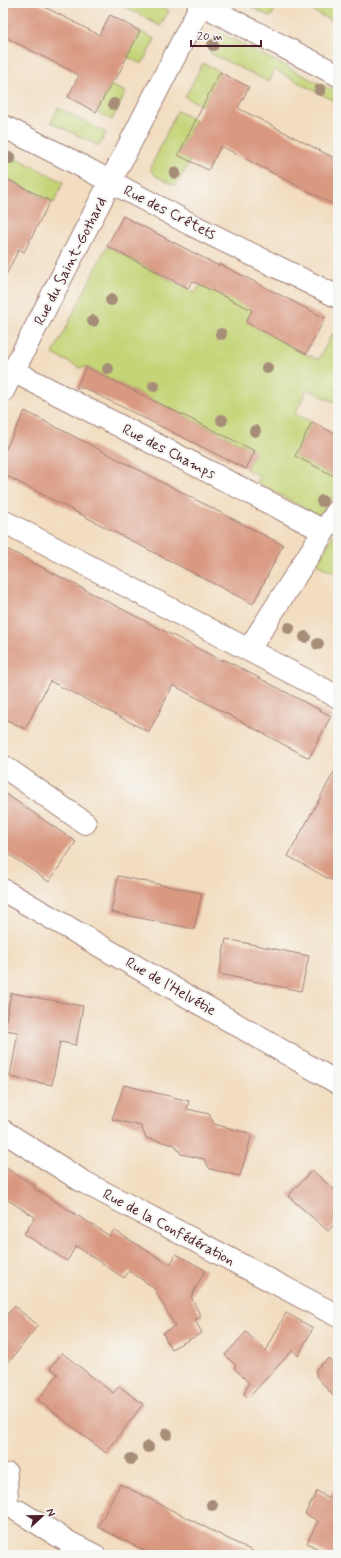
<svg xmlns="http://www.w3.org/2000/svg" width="341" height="1558" font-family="Mynerve,sans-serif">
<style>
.green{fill:#c4d476;stroke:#877a50}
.building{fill:#d99981}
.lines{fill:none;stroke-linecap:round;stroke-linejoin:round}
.lane-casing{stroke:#9e7e76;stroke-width:15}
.street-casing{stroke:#9e7e76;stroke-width:24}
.secondary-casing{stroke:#9e7e76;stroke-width:24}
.lane{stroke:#fff;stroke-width:13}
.street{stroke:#fff;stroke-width:22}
.secondary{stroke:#fff;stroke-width:22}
.tree{fill:#a68d78}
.labels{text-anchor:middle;stroke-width:4;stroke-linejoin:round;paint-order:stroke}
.street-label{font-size:15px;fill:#4a1f2b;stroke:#f6f6f2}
</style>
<rect width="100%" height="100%" fill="#f6f6f2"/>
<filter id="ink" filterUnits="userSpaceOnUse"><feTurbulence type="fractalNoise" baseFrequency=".025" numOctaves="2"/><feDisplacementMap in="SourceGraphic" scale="8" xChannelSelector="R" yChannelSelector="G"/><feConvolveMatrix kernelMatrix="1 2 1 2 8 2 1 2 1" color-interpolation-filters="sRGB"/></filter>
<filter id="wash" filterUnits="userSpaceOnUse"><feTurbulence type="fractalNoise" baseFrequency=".012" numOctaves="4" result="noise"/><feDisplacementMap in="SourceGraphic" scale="16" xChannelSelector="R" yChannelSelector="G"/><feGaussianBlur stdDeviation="0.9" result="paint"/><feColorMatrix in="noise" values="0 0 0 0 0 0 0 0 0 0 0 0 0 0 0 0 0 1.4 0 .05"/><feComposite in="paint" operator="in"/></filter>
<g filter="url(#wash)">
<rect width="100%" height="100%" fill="#f2ddc0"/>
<g class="green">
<path d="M 118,3 L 154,3 L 169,11 L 160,26 Z"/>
<path d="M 243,3 L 278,3 L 271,17 Z"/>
<path d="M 297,3 L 338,3 L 338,24 Z"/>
<path d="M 140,31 L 155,39 L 142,64 L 127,57 Z"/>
<path d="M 220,33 L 338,93 L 338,103 L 275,70 L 269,82 L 210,53 Z"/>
<path d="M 203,63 L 220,72 L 203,106 L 185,97 Z"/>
<path d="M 110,85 L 126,92 L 112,120 L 96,112 Z"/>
<path d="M 58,108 L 106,133 L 99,146 L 51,122 Z"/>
<path d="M 177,111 L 195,120 L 178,154 L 190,161 L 176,186 L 156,176 L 150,169 Z"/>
<path d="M 3,151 L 63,182 L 54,203 L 4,177 L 3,179 Z"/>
<path d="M 107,246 L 195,293 L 200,285 L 262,292 L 246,322 L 318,360 L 333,333 L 338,336 L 338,404 L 307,389 L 295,414 L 312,422 L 295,456 L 338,478 L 338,491 L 319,516 L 257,483 L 260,476 L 246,469 L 255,451 L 86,367 L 80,368 L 53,354 Z"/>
<path d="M 337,527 L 338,527 L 338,575 L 317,564 Z"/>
</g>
<g id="blocks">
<g class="building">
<path d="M 3,3 L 37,3 L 99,35 L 110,15 L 140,31 L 116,79 L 114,78 L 96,112 L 68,97 L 79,75 L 3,36 Z"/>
<path d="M 220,72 L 249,87 L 238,108 L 338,160 L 338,207 L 221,146 L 208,170 L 178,155 Z"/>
<path d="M 3,177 L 50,201 L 24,252 L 19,249 L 3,281 Z"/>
<path d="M 123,216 L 219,266 L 220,264 L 325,318 L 306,354 L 246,322 L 252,310 L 192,281 L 188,288 L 107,246 Z"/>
<path d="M 86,367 L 255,451 L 246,469 L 84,388 L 76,388 Z"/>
<path d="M 25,411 L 283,545 L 253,604 L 3,474 L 3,454 Z"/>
<path d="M 312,422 L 338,435 L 338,478 L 295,456 Z"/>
<path d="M 3,547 L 222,661 L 223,659 L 331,716 L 309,758 L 173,685 L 149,732 L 50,681 L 25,729 L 3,718 Z"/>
<path d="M 338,765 L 338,884 L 288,856 Z"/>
<path d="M 3,792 L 76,842 L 49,882 L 3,850 Z"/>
<path d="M 118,876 L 202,893 L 194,929 L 111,912 Z"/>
<path d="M 226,939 L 309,956 L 301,991 L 219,974 Z"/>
<path d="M 11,993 L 83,1006 L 76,1045 L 60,1042 L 52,1085 L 10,1077 L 18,1032 L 4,1030 Z"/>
<path d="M 124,1085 L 189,1101 L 187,1109 L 209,1114 L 214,1124 L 252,1134 L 240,1176 L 210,1169 L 204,1159 L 181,1154 L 175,1145 L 146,1138 L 141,1126 L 112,1119 Z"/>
<path d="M 3,1166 L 35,1186 L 34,1188 L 110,1236 L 114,1230 L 170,1265 L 176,1254 L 205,1270 L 191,1297 L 201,1317 L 195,1320 L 202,1333 L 171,1349 L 163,1333 L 175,1326 L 153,1287 L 129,1271 L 124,1278 L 76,1246 L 67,1261 L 24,1234 L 35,1217 L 3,1197 Z"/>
<path d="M 312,1170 L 338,1193 L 338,1220 L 328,1231 L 288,1196 Z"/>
<path d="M 14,1306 L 38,1325 L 3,1370 L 3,1320 Z"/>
<path d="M 286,1313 L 313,1328 L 298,1356 L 293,1350 L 248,1398 L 244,1394 L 249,1383 L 234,1368 L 236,1366 L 225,1355 L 246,1332 L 266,1351 Z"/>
<path d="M 62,1353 L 113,1393 L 119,1386 L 143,1404 L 106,1453 L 38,1400 L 58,1374 L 50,1368 Z"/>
<path d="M 329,1358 L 338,1370 L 338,1401 L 316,1376 L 316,1369 Z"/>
<path d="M 338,1480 L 338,1547 L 334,1555 L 329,1555 L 307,1543 L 318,1521 L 305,1514 L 317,1491 L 329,1498 Z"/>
<path d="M 120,1484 L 144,1496 L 260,1555 L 153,1555 L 98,1527 Z"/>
</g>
</g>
</g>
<g filter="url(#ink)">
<use href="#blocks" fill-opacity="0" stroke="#9e7e76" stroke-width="1"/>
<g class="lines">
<g class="lane-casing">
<path id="lane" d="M 10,1470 L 12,1507"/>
</g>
<g class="street-casing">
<g id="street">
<path d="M 199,3 L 338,75"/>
<path d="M 13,371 L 324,531 L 249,649"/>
<path d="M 3,391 L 202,3"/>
<path d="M 3,521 L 338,697"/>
<path d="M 324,531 L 338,510"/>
<path d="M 3,766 L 85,823"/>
<path d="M 3,890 L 338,1083"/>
<path d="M 3,1131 L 82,1181 L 338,1316"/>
<path d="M 18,1511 L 70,1543 L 94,1555"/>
</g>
</g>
<g class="secondary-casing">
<path id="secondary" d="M 3,126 L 72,161 L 192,225 L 338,297"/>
</g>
<use href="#lane" class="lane"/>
<use href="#street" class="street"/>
<use href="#secondary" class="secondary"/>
</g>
<g class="tree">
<circle cx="213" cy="45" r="6"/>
<circle cx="320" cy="90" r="6"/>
<circle cx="114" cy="104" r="6"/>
<circle cx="10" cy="158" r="6"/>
<circle cx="175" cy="173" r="6"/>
<circle cx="111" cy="300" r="6"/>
<circle cx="93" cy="321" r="6"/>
<circle cx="221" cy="334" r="6"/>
<circle cx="267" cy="368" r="6"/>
<circle cx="108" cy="369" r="6"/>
<circle cx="154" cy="386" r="6"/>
<circle cx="222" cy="420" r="6"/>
<circle cx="255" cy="431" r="6"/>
<circle cx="322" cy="501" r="6"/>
<circle cx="289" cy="628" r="6"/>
<circle cx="305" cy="637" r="6"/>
<circle cx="318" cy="644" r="6"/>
<circle cx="167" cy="1434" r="6"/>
<circle cx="148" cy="1447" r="6"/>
<circle cx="131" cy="1459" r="6"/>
<circle cx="212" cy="1505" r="6"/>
</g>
</g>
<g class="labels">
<g class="street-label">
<text transform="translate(170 212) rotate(27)" y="5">Rue des Crêtets</text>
<text transform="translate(70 261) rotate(-63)" y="5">Rue du Saint-Gothard</text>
<text transform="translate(169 451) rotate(27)" y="5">Rue des Champs</text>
<text transform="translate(171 986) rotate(30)" y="5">Rue de l'Helvétie</text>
<text transform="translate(169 1227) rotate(28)" y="5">Rue de la Confédération</text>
</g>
</g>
<rect width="341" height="1558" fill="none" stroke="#f6f6f2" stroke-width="16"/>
<g transform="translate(42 1516) rotate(68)" stroke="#f6f6f2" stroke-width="3" paint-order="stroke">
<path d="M0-3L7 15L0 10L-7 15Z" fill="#4a1f2b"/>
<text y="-6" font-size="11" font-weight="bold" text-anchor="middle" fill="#4a1f2b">N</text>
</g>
<path d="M191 40v6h70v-6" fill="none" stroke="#4a1f2b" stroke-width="2"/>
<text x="197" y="40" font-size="12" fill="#4a1f2b" stroke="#f6f6f2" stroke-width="3" paint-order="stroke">20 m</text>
</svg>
